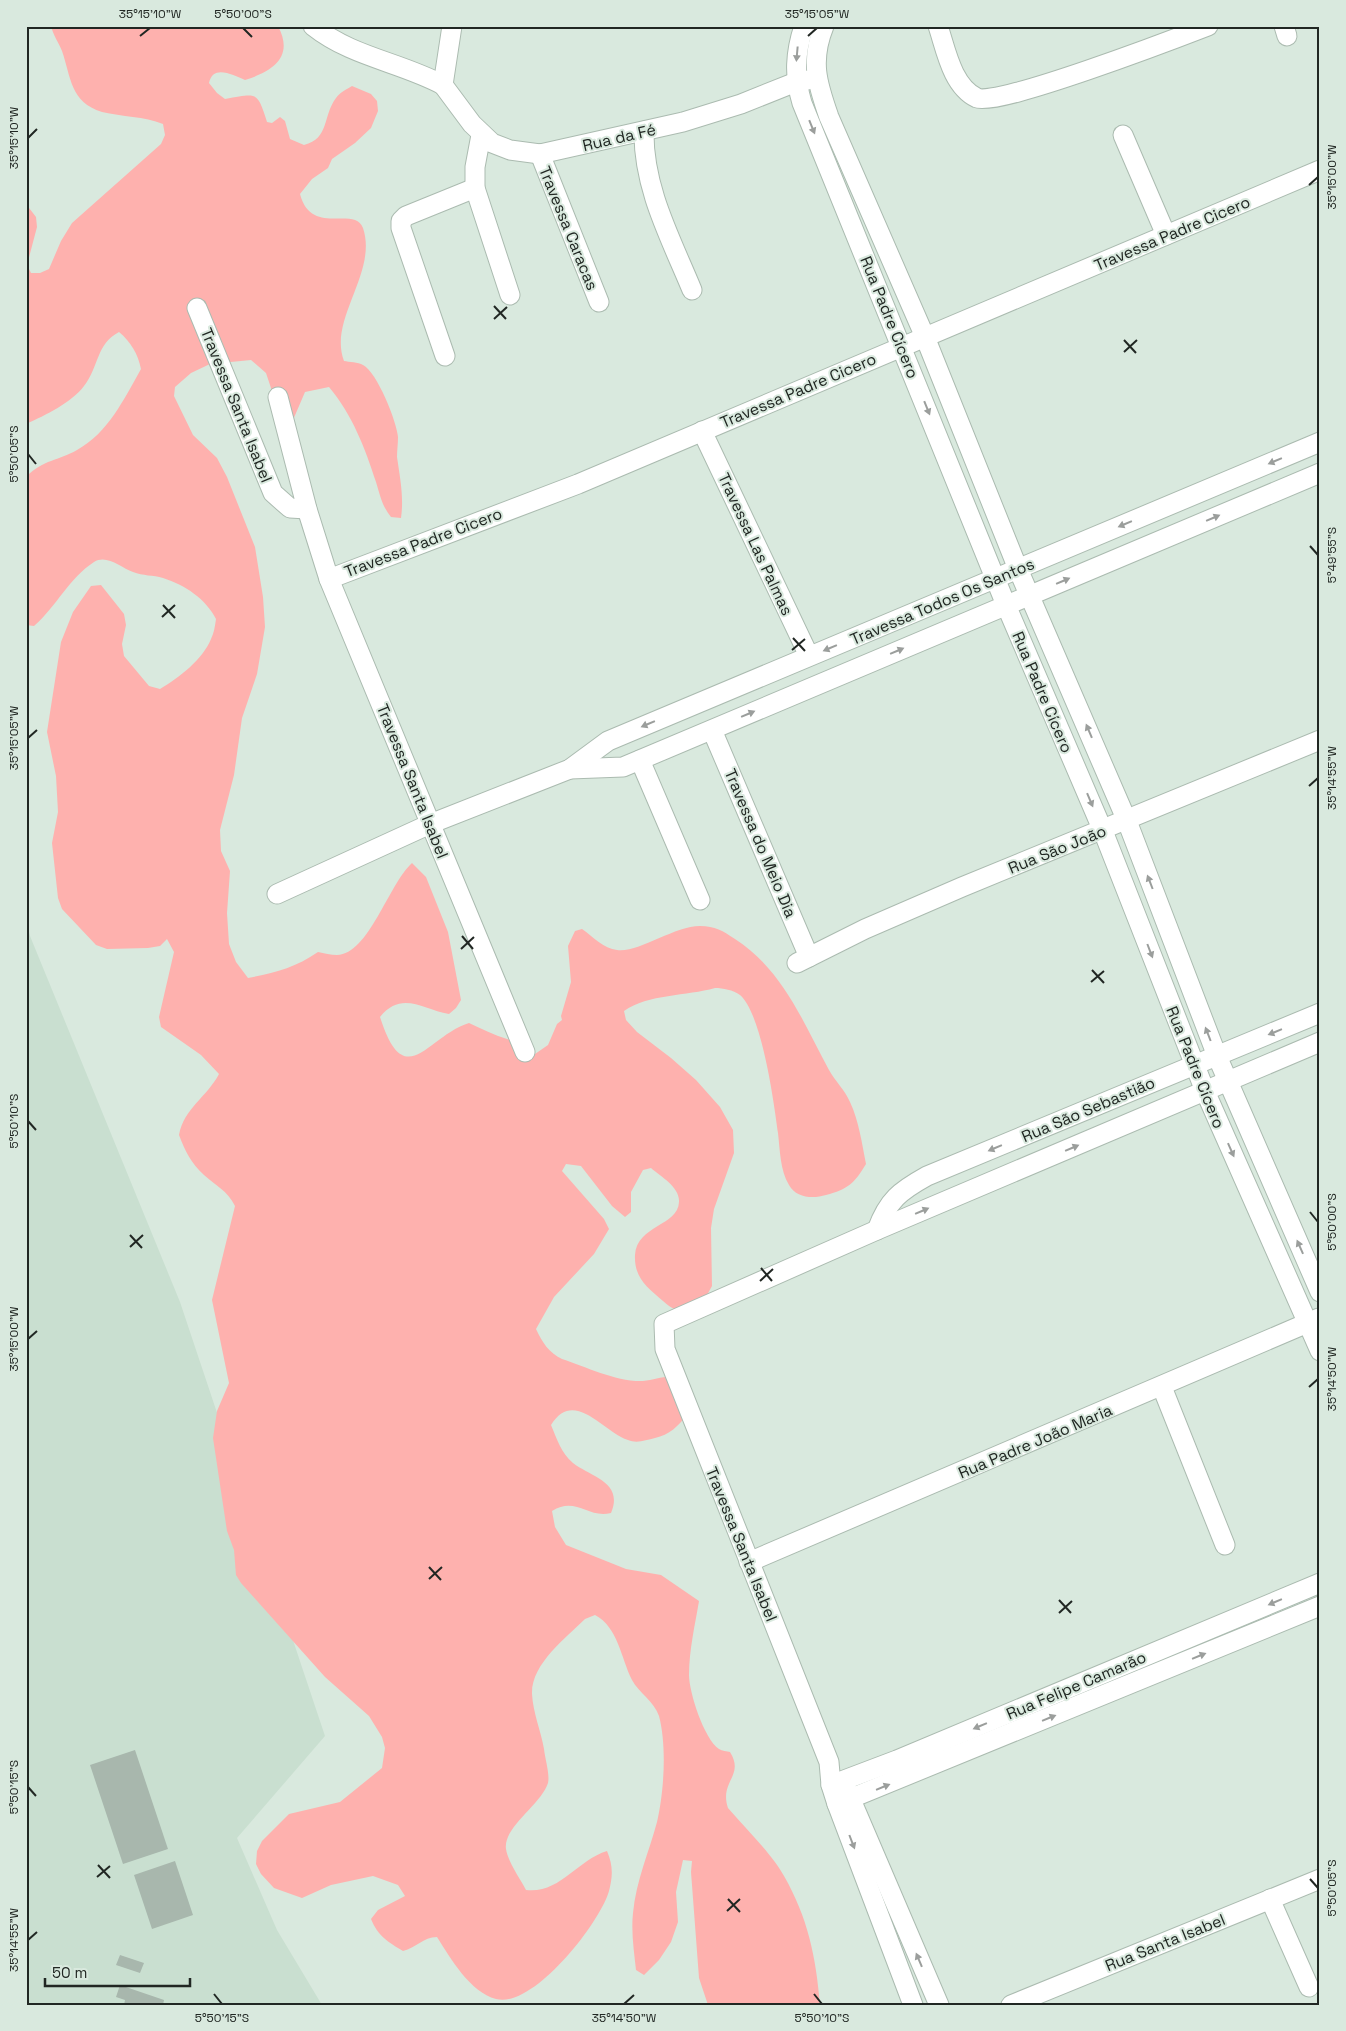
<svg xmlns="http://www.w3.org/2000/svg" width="1346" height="2031" font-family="'Space Grotesk',sans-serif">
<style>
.built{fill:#c9dfd0}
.green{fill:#feb1ae}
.building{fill:#a8b7ad}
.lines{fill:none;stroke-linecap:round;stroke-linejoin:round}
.minor-casing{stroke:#abbbb0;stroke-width:21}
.minor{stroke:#fff;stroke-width:19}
.oneway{fill:#9b9e9c}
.ticks{fill:none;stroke:#212723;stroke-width:2}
.labels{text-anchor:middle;stroke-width:4;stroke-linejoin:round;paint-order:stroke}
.street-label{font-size:16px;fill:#212723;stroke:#d9e9de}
.neatline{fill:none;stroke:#212723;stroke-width:2}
.ticks-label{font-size:12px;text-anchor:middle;fill:#212723}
</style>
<rect width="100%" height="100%" fill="#d9e9de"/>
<path class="built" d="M 26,918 L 30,936 L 180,1302 L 325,1736 L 237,1838 L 277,1930 L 322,2005 L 26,2005 Z"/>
<path class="green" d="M 51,26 L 278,26 C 295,58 271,72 245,80 C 233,75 213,64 209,83 L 217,93 L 225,99 C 257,94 257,90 267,122 L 272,123 L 280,117 L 285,121 L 290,139 L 304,145 C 330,138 322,117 336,98 C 339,93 347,89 352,86 L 371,94 L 377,101 L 378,111 L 371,128 L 355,143 L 332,159 L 328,168 L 312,179 L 300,194 C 311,237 355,205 363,228 C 378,273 328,319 344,361 C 349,362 358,362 363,365 C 377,372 397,422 398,437 C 398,444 397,450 397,457 C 400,478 404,497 401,518 L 391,517 C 382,506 380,495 376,482 C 365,448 352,414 329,387 L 305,392 L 293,420 L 272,391 L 266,373 L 251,360 L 210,364 L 191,373 L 175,387 L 174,396 L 193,435 L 217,458 L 227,477 L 255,547 L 263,597 L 265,627 L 257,674 L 242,718 L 234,775 L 220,830 L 221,851 L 230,871 L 227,913 L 229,944 L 236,962 L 248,978 C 274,973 295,968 318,952 C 324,953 331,955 337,955 C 369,954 388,885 412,863 L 426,877 L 448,932 L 461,1000 L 456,1008 L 449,1014 C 423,1010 402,990 380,1017 C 405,1095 427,1036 469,1023 C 482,1029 494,1035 507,1039 C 518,1043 520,1052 535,1054 L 548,1045 L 557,1024 L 562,1020 L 561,1016 L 571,982 L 568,946 L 575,931 L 582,929 C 592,936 604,949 617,950 C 639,953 674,926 700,926 C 715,926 723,931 735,939 C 783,970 803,1022 829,1070 C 835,1081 845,1090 850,1102 C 859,1121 862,1144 866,1164 C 854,1184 848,1189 826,1195 C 813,1199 796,1198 789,1185 C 780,1170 780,1150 778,1133 C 774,1103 762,1014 740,995 C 733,990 723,988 715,988 C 687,996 648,994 624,1011 L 626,1020 L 637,1032 L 671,1058 L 696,1080 L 720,1107 L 733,1130 L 734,1153 L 714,1209 L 711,1228 L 712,1286 L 697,1313 C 683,1315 673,1310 663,1301 C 647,1287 634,1278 635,1255 C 637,1225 678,1226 679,1202 C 680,1187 661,1177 651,1168 L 643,1170 L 631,1192 L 631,1212 L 625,1217 L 612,1206 L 581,1166 L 566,1164 L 562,1171 L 604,1219 L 609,1229 L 594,1254 L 554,1297 L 536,1329 C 542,1342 549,1353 562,1359 C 587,1367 616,1382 643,1381 C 654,1380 663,1376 674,1377 L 687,1414 C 679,1426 669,1435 655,1438 C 646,1440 637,1444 628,1440 C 602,1431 574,1388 551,1425 C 557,1439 561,1453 573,1463 C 591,1477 624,1482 611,1513 C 588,1519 576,1496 552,1511 L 555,1527 L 566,1545 L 626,1569 L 661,1575 L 699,1601 C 695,1625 689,1650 689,1675 C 689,1692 704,1739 719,1749 C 722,1751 727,1751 730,1752 C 745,1776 719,1781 728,1808 C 745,1828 772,1854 784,1876 C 808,1918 816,1957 820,2005 L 708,2005 L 699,1978 L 691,1872 L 692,1861 L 683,1860 L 676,1892 L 678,1922 L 671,1942 L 659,1960 L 644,1975 L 636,1970 C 634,1951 631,1932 633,1913 C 636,1881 649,1852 657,1822 C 664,1792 667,1746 659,1716 C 654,1701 639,1693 632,1680 C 621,1658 618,1627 595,1615 L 585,1619 C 566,1638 531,1664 532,1694 C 533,1713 541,1731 544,1749 C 545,1759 550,1774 548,1783 C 541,1805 503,1827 506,1849 C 508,1862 520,1878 526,1890 C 560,1894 577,1860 607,1851 C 613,1865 613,1876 609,1891 C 600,1923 533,2009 496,1999 C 470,1992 451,1959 437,1937 C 423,1937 416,1948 403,1951 C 388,1942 378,1936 371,1919 L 378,1910 L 405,1896 L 398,1885 L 373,1876 L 331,1885 L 302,1898 L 274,1888 L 261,1874 L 256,1864 L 257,1851 L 262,1841 L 289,1814 L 340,1802 L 382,1768 L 385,1748 L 382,1737 L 369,1716 L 325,1677 L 241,1583 L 236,1575 L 234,1550 L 227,1531 L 213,1438 L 217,1411 L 229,1383 L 212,1300 L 235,1206 C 227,1190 216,1186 204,1175 C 191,1163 185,1151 179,1135 C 184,1108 207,1097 219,1074 L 201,1055 L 161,1027 L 159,1017 L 174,952 L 167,939 L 160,946 L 148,948 L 107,949 L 96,945 L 62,909 L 58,898 L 52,843 L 58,812 L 56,776 L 47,732 L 61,642 L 73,612 L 91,586 L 101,585 L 124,614 L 126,625 L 122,644 L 124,656 L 149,686 L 160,689 C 179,678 203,659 211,639 C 214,633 215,626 216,619 C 206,599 185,585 163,578 C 153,575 143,576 133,572 C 121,568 107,554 94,562 C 69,578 57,606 34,626 L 26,625 L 26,477 C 44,459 58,461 77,450 C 108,433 124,399 141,369 C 138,354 131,342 119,332 C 96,344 99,367 84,386 C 71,403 46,415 26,424 L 26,204 L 36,217 L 37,227 L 27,265 L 31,273 L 40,273 L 49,269 L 61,241 L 72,223 L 161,144 L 165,135 L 163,124 C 144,116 122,117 102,112 C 70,102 71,77 62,51 C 59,43 53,35 51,26 Z"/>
<g class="building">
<path d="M 135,1750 L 168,1849 L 123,1864 L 90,1765 Z"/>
<path d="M 175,1861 L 193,1915 L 152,1929 L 134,1875 Z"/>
<path d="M 120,1955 L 144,1963 L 140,1973 L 116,1965 Z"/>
<path d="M 120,1985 L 164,2000 L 163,2005 L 124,2005 L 125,2000 L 116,1997 Z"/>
</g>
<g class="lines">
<g class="minor-casing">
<g id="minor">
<path d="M 313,26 C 352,57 400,62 443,85"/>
<path d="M 452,26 L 443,85 L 472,124 L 492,143 L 510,150 L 540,154 L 683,122 L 741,104 L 796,82 L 808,80"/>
<path d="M 804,26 C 795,53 794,76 802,103 L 1006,605 L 1103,831 L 1205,1091 L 1320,1351"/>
<path d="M 824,26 C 810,61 817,83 829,117 L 925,337 L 1018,569 L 1127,821 L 1217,1056 L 1320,1292"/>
<path d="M 938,26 C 946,50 952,86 977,98 C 997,107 1177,38 1208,26"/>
<path d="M 1284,26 L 1287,36"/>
<path d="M 644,131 C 643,188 671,239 692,290"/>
<path d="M 481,135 L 475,167 L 475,188 L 510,295"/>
<path d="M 1123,135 L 1166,235"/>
<path d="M 540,154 L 599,302"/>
<path d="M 197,308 L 273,493 L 290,508 L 307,509"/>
<path d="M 445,356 L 401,228 L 401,221 L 406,216 L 475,188"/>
<path d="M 278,397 L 307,509 L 329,579 L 525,1052"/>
<path d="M 702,431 L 809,656"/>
<path d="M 329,579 L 578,484 L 1320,170"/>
<path d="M 712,730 L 809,957"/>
<path d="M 640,760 L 700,900"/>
<path d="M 570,769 L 623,767 L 1320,473"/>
<path d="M 277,894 L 430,824 L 570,769 L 608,741 L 1320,442"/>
<path d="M 797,963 L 865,929 L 962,887 L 1320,740"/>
<path d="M 877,1230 C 888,1200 900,1191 927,1176 L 1320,1013"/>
<path d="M 1162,1387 L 1225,1545"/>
<path d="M 749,1562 L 1319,1318"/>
<path d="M 831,1785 L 897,1760 L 1320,1583"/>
<path d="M 846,1788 L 939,2005"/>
<path d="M 837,1804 L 1320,1606"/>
<path d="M 1270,1899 L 1309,1987"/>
<path d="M 913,2005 L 837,1804 L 831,1785 L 829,1762 L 665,1349 L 664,1324 L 877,1230 L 1320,1042"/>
<path d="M 1011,2005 L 1320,1879"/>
</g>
</g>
<use href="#minor" class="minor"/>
</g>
<defs><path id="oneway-solid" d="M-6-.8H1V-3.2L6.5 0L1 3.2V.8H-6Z" transform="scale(1.25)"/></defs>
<g class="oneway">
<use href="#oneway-solid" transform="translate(797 54) rotate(95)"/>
<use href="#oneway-solid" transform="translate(812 127) rotate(68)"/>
<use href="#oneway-solid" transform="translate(927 408) rotate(68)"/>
<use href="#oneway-solid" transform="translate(1275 461) rotate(157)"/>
<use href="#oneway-solid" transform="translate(1213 518) rotate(-23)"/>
<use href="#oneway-solid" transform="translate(1125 524) rotate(157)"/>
<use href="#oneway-solid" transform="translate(1063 581) rotate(-23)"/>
<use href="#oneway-solid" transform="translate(830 648) rotate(157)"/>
<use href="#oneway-solid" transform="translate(897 651) rotate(-23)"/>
<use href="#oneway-solid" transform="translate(748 714) rotate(-23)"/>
<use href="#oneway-solid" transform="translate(648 724) rotate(157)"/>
<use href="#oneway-solid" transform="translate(1089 731) rotate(-113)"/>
<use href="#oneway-solid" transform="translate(1090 800) rotate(67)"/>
<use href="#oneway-solid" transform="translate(1150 882) rotate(-111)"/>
<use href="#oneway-solid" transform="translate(1150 951) rotate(69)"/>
<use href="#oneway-solid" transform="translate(1275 1032) rotate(158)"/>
<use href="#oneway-solid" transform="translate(1208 1034) rotate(-111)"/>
<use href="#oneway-solid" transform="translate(995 1148) rotate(157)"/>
<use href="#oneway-solid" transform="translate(1072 1148) rotate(-23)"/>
<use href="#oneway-solid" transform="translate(1231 1150) rotate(66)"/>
<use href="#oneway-solid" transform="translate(922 1211) rotate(-23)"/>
<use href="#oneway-solid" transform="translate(1300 1247) rotate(-114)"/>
<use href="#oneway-solid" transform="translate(1275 1602) rotate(157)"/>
<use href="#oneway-solid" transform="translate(1199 1656) rotate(-22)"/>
<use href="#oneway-solid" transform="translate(1049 1718) rotate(-22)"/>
<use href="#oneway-solid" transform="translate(980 1726) rotate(157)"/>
<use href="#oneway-solid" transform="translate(883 1787) rotate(-22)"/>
<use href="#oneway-solid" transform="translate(852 1842) rotate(69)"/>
<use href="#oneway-solid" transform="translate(919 1960) rotate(-113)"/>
</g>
<path class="ticks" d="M 243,28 L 252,37M 140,36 L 150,28M 808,36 L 817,28M 28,138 L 37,129M 1309,185 L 1318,177M 494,306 L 506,319M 494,319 L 507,307M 1124,340 L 1136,353M 1124,352 L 1137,340M 28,454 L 36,464M 1310,546 L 1318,555M 163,605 L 175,618M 162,617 L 175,605M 793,638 L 805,651M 792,650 L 805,639M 28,738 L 37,730M 1309,786 L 1318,778M 462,936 L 473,949M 461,949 L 474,937M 1092,970 L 1104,983M 1091,982 L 1104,971M 28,1121 L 36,1130M 1310,1212 L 1318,1222M 130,1235 L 142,1248M 130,1247 L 143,1235M 761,1268 L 772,1281M 760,1281 L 773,1269M 28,1339 L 37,1331M 1309,1387 L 1318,1379M 429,1567 L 441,1580M 429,1579 L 442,1567M 1059,1600 L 1071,1613M 1059,1613 L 1072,1601M 28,1787 L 36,1796M 98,1865 L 110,1878M 97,1877 L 110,1866M 1310,1879 L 1318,1888M 728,1899 L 740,1912M 727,1911 L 740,1899M 28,1940 L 37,1932M 214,1994 L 222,2004M 814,1994 L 822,2004M 624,2004 L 634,1995"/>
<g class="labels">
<g class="street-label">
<text transform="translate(619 137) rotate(-13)" y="6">Rua da Fé</text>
<text transform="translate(569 228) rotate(68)" y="6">Travessa Caracas</text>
<text transform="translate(1172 233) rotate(-23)" y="6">Travessa Padre Cicero</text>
<text transform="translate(890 317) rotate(68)" y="6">Rua Padre Cícero</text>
<text transform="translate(798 390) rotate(-23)" y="6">Travessa Padre Cicero</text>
<text transform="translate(237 405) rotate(68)" y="6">Travessa Santa Isabel</text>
<text transform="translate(423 542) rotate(-21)" y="6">Travessa Padre Cicero</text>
<text transform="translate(756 544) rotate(65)" y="6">Travessa Las Palmas</text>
<text transform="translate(942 601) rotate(-23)" y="6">Travessa Todos Os Santos</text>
<text transform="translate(1043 692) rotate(67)" y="6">Rua Padre Cícero</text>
<text transform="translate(413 781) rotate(68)" y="6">Travessa Santa Isabel</text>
<text transform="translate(761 843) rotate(67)" y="6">Travessa do Meio Dia</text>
<text transform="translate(1057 849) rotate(-22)" y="6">Rua São João</text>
<text transform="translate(1196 1067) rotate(68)" y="6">Rua Padre Cícero</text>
<text transform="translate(1088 1109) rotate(-23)" y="6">Rua São Sebastião</text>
<text transform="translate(1035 1441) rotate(-23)" y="6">Rua Padre João Maria</text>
<text transform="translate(742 1544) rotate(68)" y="6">Travessa Santa Isabel</text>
<text transform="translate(1076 1685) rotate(-23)" y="6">Rua Felipe Camarão</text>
<text transform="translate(1165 1942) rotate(-22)" y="6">Rua Santa Isabel</text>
</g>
</g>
<rect width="1346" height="2031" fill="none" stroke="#d9e9de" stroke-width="55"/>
<path d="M45 1978v8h145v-8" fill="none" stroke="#212723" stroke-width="2.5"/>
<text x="52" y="1978" font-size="15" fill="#212723" stroke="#d9e9de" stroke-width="4" paint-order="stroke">50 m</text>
<rect x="28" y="28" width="1290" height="1976" class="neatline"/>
<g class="ticks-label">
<text x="150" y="18">35°15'10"W</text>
<text x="243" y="18">5°50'00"S</text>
<text x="817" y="18">35°15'05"W</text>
<text transform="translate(14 138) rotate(-90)" y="4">35°15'10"W</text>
<text transform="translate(1332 177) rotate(-90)" y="4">35°15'00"W</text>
<text transform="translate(14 454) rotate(-90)" y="4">5°50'05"S</text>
<text transform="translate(1332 555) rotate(-90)" y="4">5°49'55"S</text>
<text transform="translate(14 738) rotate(-90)" y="4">35°15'05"W</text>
<text transform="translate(1332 778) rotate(-90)" y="4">35°14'55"W</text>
<text transform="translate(14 1121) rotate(-90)" y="4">5°50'10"S</text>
<text transform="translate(1332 1222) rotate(-90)" y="4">5°50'00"S</text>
<text transform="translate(14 1339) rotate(-90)" y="4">35°15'00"W</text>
<text transform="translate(1332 1379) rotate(-90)" y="4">35°14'50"W</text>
<text transform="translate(14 1787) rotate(-90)" y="4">5°50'15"S</text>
<text transform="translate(1332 1888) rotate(-90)" y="4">5°50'05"S</text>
<text transform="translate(14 1940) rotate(-90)" y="4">35°14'55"W</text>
<text x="222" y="2022">5°50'15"S</text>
<text x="624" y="2022">35°14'50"W</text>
<text x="822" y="2022">5°50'10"S</text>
</g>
</svg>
